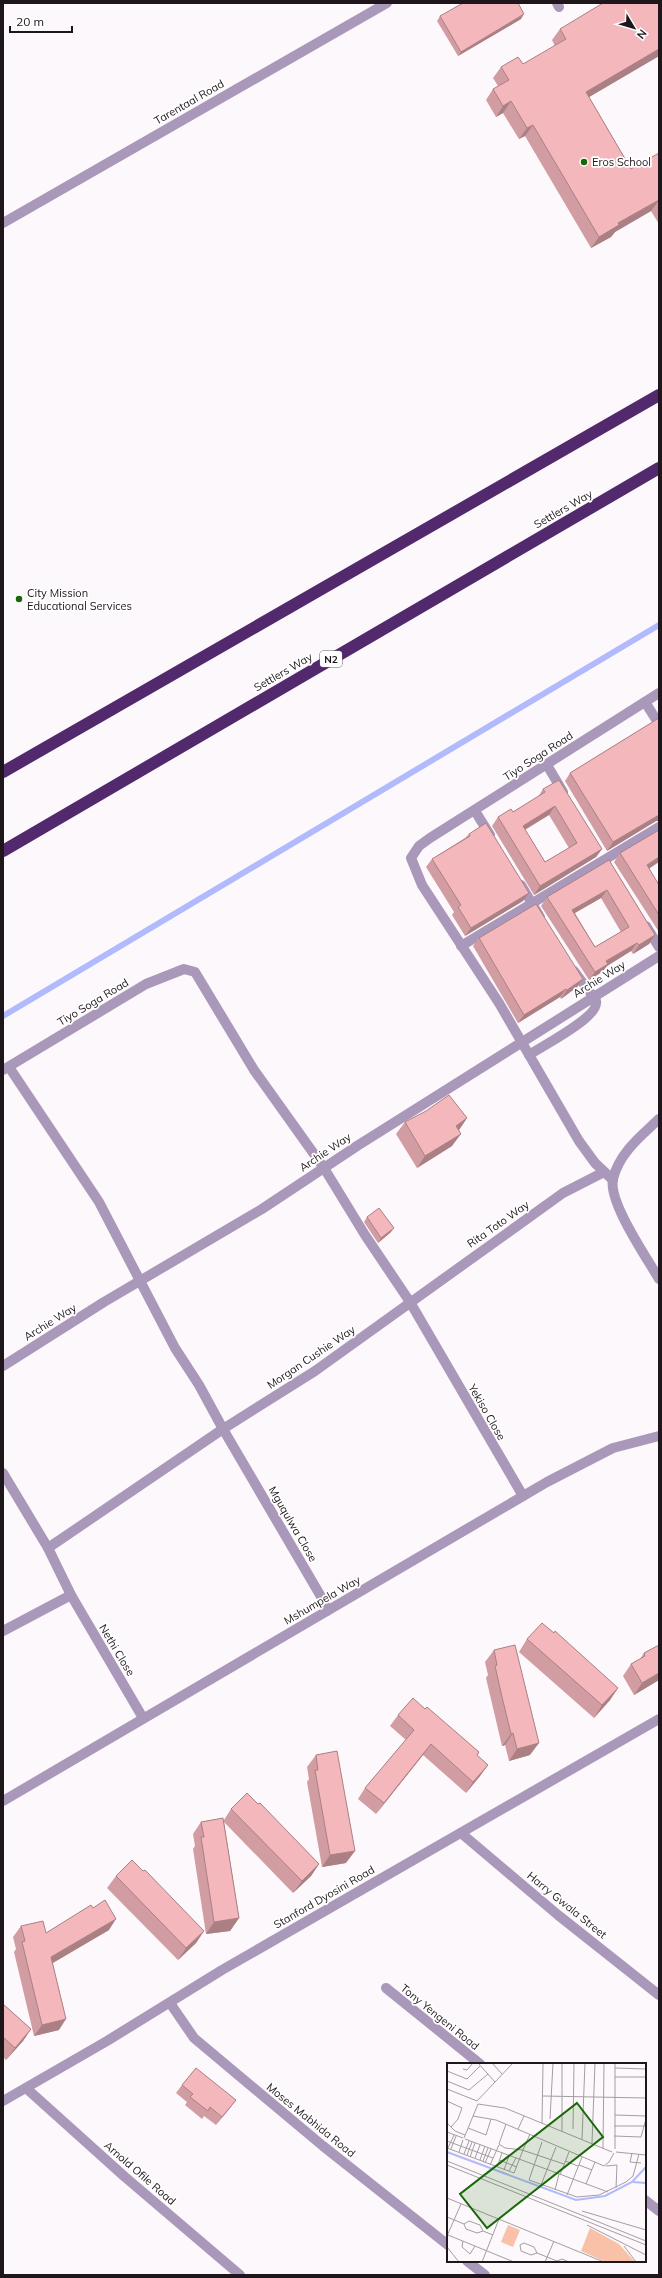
<svg xmlns="http://www.w3.org/2000/svg" width="662" height="2278" font-family="Mulish,sans-serif">
<style>
.lines{fill:none;stroke-linecap:round;stroke-linejoin:round}
.stream{stroke:#b1bafc;stroke-width:6}
.service{stroke:#aa98ba;stroke-width:10}
.minor{stroke:#aa98ba;stroke-width:10}
.motorway{stroke:#51296c;stroke-width:12}
.wall{fill:#d19da2;fill-rule:evenodd}
.shaded-wall{fill:#aa8084}
.building{fill:#f3b7bc;stroke:#aa8084;fill-rule:evenodd}
.poi-dot{fill:#186809;stroke:#fff;stroke-width:1.5}
.labels{text-anchor:middle;stroke-width:3.5;stroke-linejoin:round;paint-order:stroke}
.shield{fill:#fff;stroke:#625c60;stroke-width:1}
.shield-label{font-size:10px;font-weight:bold;fill:#1f161c}
.street-label{font-size:11px;fill:#1f161c;stroke:#fff}
.poi-label{font-size:11px;fill:#1f161c;stroke:#fff;text-anchor:start}
.inset-river{fill:none;stroke:#b1bafc;stroke-width:2}
.inset-road{fill:none;stroke:#a49ea2;stroke-width:1}
.view{fill:#186809;fill-opacity:0.15;stroke:#186809;stroke-width:2}
.inset-edge{fill:none;stroke:#1f161c;stroke-width:2}
</style>
<rect width="100%" height="100%" fill="#fdf8fb"/>
<g class="lines">
<path class="stream" d="M 3,1016 L 659,625"/>
<path class="service" d="M 557,3 L 559,7"/>
<g class="minor">
<path d="M 3,223 L 387,3"/>
<path d="M 645,702 L 659,724"/>
<path d="M 547,765 L 563,792"/>
<path d="M 475,811 L 490,835"/>
<path d="M 521,885 L 540,917"/>
<path d="M 646,926 L 659,947"/>
<path d="M 461,946 L 659,827"/>
<path d="M 529,1055 C 542,1046 600,1017 596,1001 C 595,998 578,977 574,971"/>
<path d="M 9,1067 L 99,1202 L 175,1348 L 199,1385 L 223,1429 L 323,1600 L 327,1611"/>
<path d="M 3,1070 L 146,984 L 184,969 L 195,972 L 254,1070 L 324,1168 L 365,1235 L 410,1302 L 523,1496"/>
<path d="M 659,1119 C 641,1136 619,1153 613,1179 C 608,1202 647,1258 659,1279"/>
<path d="M 613,1180 L 595,1163 L 579,1141 L 499,1003 L 422,885 L 411,858 L 419,846 L 430,838 L 659,693"/>
<path d="M 3,1366 L 104,1302 L 262,1209 L 357,1146 L 659,956"/>
<path d="M 3,1473 L 48,1548 L 71,1595 L 143,1718"/>
<path d="M 48,1548 L 223,1429 L 315,1371 L 563,1193 L 604,1172"/>
<path d="M 3,1631 L 71,1595"/>
<path d="M 3,1801 L 547,1482 L 613,1448 L 659,1436"/>
<path d="M 461,1833 L 558,1915 L 659,1995"/>
<path d="M 386,1988 L 480,2064"/>
<path d="M 170,2003 L 194,2038 L 323,2146 L 448,2245"/>
<path d="M 26,2088 L 125,2177 L 240,2275"/>
<path d="M 3,2101 L 107,2041 L 222,1970 L 659,1719"/>
<path d="M 645,2200 L 659,2211"/>
<path d="M 467,2261 L 485,2275"/>
</g>
<g class="motorway">
<path d="M 3,772 L 659,395"/>
<path d="M 3,851 L 659,468"/>
</g>
</g>
<g class="wall">
<path d="M 659,3 L 659,56 L 589,97 L 631,169 L 659,153 L 659,224 L 651,211 L 615,232 L 611,237 L 591,248 L 525,136 L 519,139 L 503,113 L 496,117 L 486,100 L 493,89 L 498,86 L 493,78 L 501,67 L 523,64 L 555,46 L 552,40 L 560,29 Z"/>
<path d="M 440,16 L 521,19 L 458,56 L 437,21 Z"/>
<path d="M 659,718 L 659,821 L 656,821 L 607,851 L 565,781 L 570,773 Z"/>
<path d="M 543,789 L 602,849 L 596,857 L 534,895 L 492,826 L 498,817 L 513,812 L 538,797 ZM 549,815 L 569,848 L 545,862 L 525,830 Z"/>
<path d="M 469,834 L 523,901 L 465,936 L 452,915 L 454,912 L 426,867 L 432,859 L 465,838 Z"/>
<path d="M 620,853 L 649,869 L 659,885 L 659,932 L 614,862 Z"/>
<path d="M 609,860 L 655,935 L 649,944 L 633,954 L 631,951 L 607,966 L 602,972 L 589,980 L 541,906 L 547,897 ZM 601,898 L 621,932 L 595,947 L 575,913 Z"/>
<path d="M 479,938 L 583,979 L 577,987 L 561,999 L 560,997 L 518,1023 L 473,946 Z"/>
<path d="M 467,1118 L 459,1130 L 452,1146 L 417,1168 L 396,1134 L 405,1122 Z"/>
<path d="M 367,1217 L 391,1232 L 378,1243 L 364,1222 Z"/>
<path d="M 554,1633 L 618,1688 L 610,1700 L 594,1718 L 519,1652 L 527,1639 Z"/>
<path d="M 659,1645 L 659,1680 L 634,1695 L 623,1676 L 631,1664 L 640,1659 L 644,1653 Z"/>
<path d="M 494,1650 L 530,1755 L 509,1761 L 505,1745 L 502,1746 L 486,1678 L 488,1675 L 485,1662 Z"/>
<path d="M 425,1709 L 479,1752 L 477,1756 L 488,1765 L 480,1776 L 466,1793 L 423,1755 L 376,1814 L 358,1799 L 365,1788 L 406,1740 L 390,1726 L 398,1715 Z"/>
<path d="M 316,1755 L 346,1863 L 322,1867 L 307,1782 L 309,1779 L 307,1767 Z"/>
<path d="M 231,1809 L 319,1864 L 311,1876 L 293,1893 L 224,1822 L 239,1918 L 230,1931 L 206,1934 L 193,1849 L 195,1846 L 193,1834 L 201,1822 L 224,1820 Z"/>
<path d="M 143,1871 L 204,1931 L 196,1943 L 178,1960 L 107,1888 L 116,1876 Z"/>
<path d="M 93,1908 L 109,1930 L 53,1963 L 59,2030 L 34,2036 L 14,1952 L 16,1949 L 13,1937 L 21,1926 L 46,1933 Z"/>
<path d="M 3,2004 L 31,2029 L 23,2041 L 6,2060 L 3,2057 Z"/>
<path d="M 182,2085 L 236,2100 L 216,2125 L 204,2116 L 202,2119 L 185,2105 L 187,2102 L 176,2093 Z"/>
</g>
<g class="shaded-wall">
<path d="M 524,14 L 521,19 L 458,56 L 461,52 Z"/>
<path d="M 659,49 L 659,56 L 579,103 L 586,92 Z"/>
<path d="M 511,101 L 503,113 L 496,117 L 503,106 Z"/>
<path d="M 533,125 L 525,136 L 519,139 L 527,128 Z"/>
<path d="M 659,200 L 651,211 L 615,232 L 611,237 L 591,248 L 599,237 L 618,223 Z"/>
<path d="M 555,806 L 549,815 L 517,834 L 523,826 Z"/>
<path d="M 659,815 L 659,821 L 656,821 L 607,851 L 613,842 Z"/>
<path d="M 602,849 L 596,857 L 534,895 L 540,886 Z"/>
<path d="M 659,857 L 659,862 L 641,874 L 647,865 Z"/>
<path d="M 607,890 L 601,898 L 566,918 L 572,910 Z"/>
<path d="M 529,893 L 523,901 L 465,936 L 471,928 Z"/>
<path d="M 655,935 L 649,944 L 633,954 L 639,945 Z"/>
<path d="M 637,943 L 631,951 L 607,966 L 602,972 L 589,980 L 595,972 L 606,961 Z"/>
<path d="M 583,979 L 577,987 L 561,999 L 567,990 Z"/>
<path d="M 566,989 L 560,997 L 518,1023 L 524,1015 Z"/>
<path d="M 467,1118 L 459,1130 L 456,1126 Z"/>
<path d="M 461,1134 L 452,1146 L 417,1168 L 425,1156 Z"/>
<path d="M 394,1228 L 391,1232 L 378,1243 L 381,1238 Z"/>
<path d="M 659,1673 L 659,1680 L 634,1695 L 642,1683 Z"/>
<path d="M 618,1688 L 610,1700 L 594,1718 L 602,1705 Z"/>
<path d="M 513,1733 L 505,1745 L 502,1746 L 511,1734 Z"/>
<path d="M 539,1743 L 530,1755 L 509,1761 L 517,1749 Z"/>
<path d="M 431,1744 L 423,1755 L 376,1814 L 384,1803 Z"/>
<path d="M 488,1765 L 480,1776 L 466,1793 L 473,1782 Z"/>
<path d="M 355,1851 L 346,1863 L 322,1867 L 330,1855 Z"/>
<path d="M 319,1864 L 311,1876 L 293,1893 L 302,1881 Z"/>
<path d="M 239,1918 L 230,1931 L 206,1934 L 214,1922 Z"/>
<path d="M 116,1919 L 109,1930 L 44,1968 L 51,1957 Z"/>
<path d="M 204,1931 L 196,1943 L 178,1960 L 186,1948 Z"/>
<path d="M 66,2019 L 59,2030 L 34,2036 L 42,2025 Z"/>
<path d="M 31,2029 L 23,2041 L 6,2060 L 15,2048 Z"/>
<path d="M 236,2100 L 230,2108 L 216,2125 L 222,2117 Z"/>
</g>
<g class="building">
<path d="M 463,3 L 518,3 L 524,14 L 461,52 L 440,16 Z"/>
<path d="M 603,3 L 659,3 L 659,49 L 586,92 L 631,169 L 659,153 L 659,200 L 618,223 L 619,225 L 599,237 L 533,125 L 527,128 L 511,101 L 503,106 L 493,89 L 509,80 L 501,67 L 518,57 L 523,64 L 566,39 L 560,29 Z"/>
<path d="M 659,718 L 659,815 L 613,842 L 570,773 Z"/>
<path d="M 559,780 L 602,849 L 540,886 L 498,817 L 511,809 L 513,812 L 545,792 L 543,789 ZM 555,806 L 577,843 L 545,862 L 523,826 Z"/>
<path d="M 486,823 L 529,893 L 471,928 L 458,907 L 461,905 L 432,859 L 470,836 L 469,834 Z"/>
<path d="M 659,830 L 659,857 L 647,865 L 659,885 L 659,915 L 620,853 Z"/>
<path d="M 609,860 L 655,935 L 639,945 L 637,943 L 606,961 L 608,964 L 595,972 L 547,897 ZM 607,890 L 629,927 L 595,947 L 572,910 Z"/>
<path d="M 536,904 L 583,979 L 567,990 L 566,989 L 524,1015 L 479,938 Z"/>
<path d="M 449,1095 L 467,1118 L 456,1126 L 461,1134 L 425,1156 L 405,1122 L 426,1111 Z"/>
<path d="M 379,1208 L 394,1228 L 381,1238 L 367,1217 Z"/>
<path d="M 542,1623 L 554,1633 L 555,1631 L 618,1688 L 602,1705 L 527,1639 Z"/>
<path d="M 515,1645 L 539,1743 L 517,1749 L 513,1733 L 511,1734 L 502,1697 L 495,1666 L 497,1665 L 494,1650 Z"/>
<path d="M 659,1645 L 659,1673 L 642,1683 L 631,1664 L 645,1656 L 644,1653 Z"/>
<path d="M 413,1698 L 425,1709 L 427,1707 L 479,1752 L 477,1755 L 488,1765 L 473,1782 L 431,1744 L 384,1803 L 365,1788 L 414,1730 L 398,1715 Z"/>
<path d="M 337,1751 L 355,1851 L 330,1855 L 315,1770 L 318,1770 L 316,1755 Z"/>
<path d="M 247,1793 L 258,1804 L 260,1803 L 319,1864 L 302,1881 L 231,1809 Z"/>
<path d="M 223,1818 L 239,1918 L 214,1922 L 201,1837 L 204,1837 L 201,1822 Z"/>
<path d="M 132,1860 L 143,1871 L 145,1870 L 204,1931 L 186,1948 L 116,1876 Z"/>
<path d="M 105,1900 L 116,1919 L 51,1957 L 66,2019 L 42,2025 L 22,1942 L 25,1941 L 21,1926 L 43,1921 L 46,1933 L 91,1905 L 93,1908 Z"/>
<path d="M 3,2004 L 31,2029 L 15,2048 L 3,2037 Z"/>
<path d="M 196,2068 L 236,2100 L 222,2117 L 210,2107 L 208,2111 L 190,2097 L 193,2094 L 182,2085 Z"/>
</g>
<g class="poi-dot">
<circle cx="584" cy="162" r="4"/>
<circle cx="19" cy="599" r="4"/>
</g>
<g class="labels">
<rect class="shield" x="320" y="651" width="22" height="16" rx="3"/>
<g class="shield-label">
<text x="331" y="663">N2</text>
</g>
<g class="street-label">
<text transform="translate(189 102) rotate(-30)" y="4">Tarentaal Road</text>
<text transform="translate(563 509) rotate(-30)" y="4">Settlers Way</text>
<text transform="translate(283 672) rotate(-30)" y="4">Settlers Way</text>
<text transform="translate(538 756) rotate(-33)" y="4">Tiyo Soga Road</text>
<text transform="translate(599 979) rotate(-32)" y="4">Archie Way</text>
<text transform="translate(93 1002) rotate(-31)" y="4">Tiyo Soga Road</text>
<text transform="translate(325 1152) rotate(-34)" y="4">Archie Way</text>
<text transform="translate(498 1224) rotate(-35)" y="4">Rita Toto Way</text>
<text transform="translate(50 1322) rotate(-32)" y="4">Archie Way</text>
<text transform="translate(311 1357) rotate(-34)" y="4">Morgan Cushie Way</text>
<text transform="translate(487 1412) rotate(60)" y="4">Yekiso Close</text>
<text transform="translate(293 1524) rotate(60)" y="4">Mguqulwa Close</text>
<text transform="translate(322 1600) rotate(-30)" y="4">Mshumpela Way</text>
<text transform="translate(117 1650) rotate(59)" y="4">Nethi Close</text>
<text transform="translate(324 1897) rotate(-30)" y="4">Stanford Dyosini Road</text>
<text transform="translate(567 1905) rotate(39)" y="4">Harry Gwala Street</text>
<text transform="translate(440 2017) rotate(39)" y="4">Tony Yengeni Road</text>
<text transform="translate(311 2120) rotate(39)" y="4">Moses Mabhida Road</text>
<text transform="translate(140 2173) rotate(41)" y="4">Arnold Ofile Road</text>
</g>
<g class="poi-label">
<text x="592" y="166">Eros School</text>
<text x="27" y="597">City Mission<tspan x="27" dy="13">Educational Services</tspan></text>
</g>
</g>
<g transform="translate(447 2063)">
<rect width="199" height="199" fill="#fdf8fb"/>
<path d="M 61,162 L 73,167 L 66,184 L 54,179 ZM 143,165 L 172,181 L 188,199 L 159,199 L 134,188 Z" fill="#f9c1a8"/>
<path class="inset-river" d="M 0,89 L 129,137 L 158,133 L 185,119 L 199,104M 186,119 L 199,120"/>
<path class="inset-road" d="M 31,0 L 48,19M 45,0 L 55,11M 168,0 L 168,86M 168,5 L 199,6M 16,6 L 20,7 L 26,0M 0,8 L 20,16 L 33,3M 168,14 L 199,14M 0,18 L 22,27 L 41,11M 0,26 L 30,38M 96,33 L 199,35M 0,38 L 15,45 L 11,56 L 4,64M 30,38 L 66,0M 31,41 L 58,45 L 165,89M 168,52 L 199,53M 26,53 L 49,57 L 157,103 L 162,99 L 167,90M 103,56 L 106,0M 0,60 L 8,68 L 18,72M 95,60 L 96,0M 59,61 L 52,81 L 58,85 L 76,87 L 83,71M 167,63 L 198,63M 21,65 L 39,72 L 44,56M 71,66 L 77,53M 126,66 L 127,0M 115,68 L 115,0M 0,69 L 16,75M 167,73 L 194,74 L 199,56M 17,75 L 31,41M 18,76 L 161,129M 135,76 L 138,0M 0,78 L 46,95M 95,79 L 82,117 L 130,134 L 152,132 L 179,119 L 186,113 L 192,91M 145,80 L 148,0M 0,85 L 67,110 L 76,87M 1,85 L 7,72M 156,85 L 157,0M 4,86 L 9,73M 75,87 L 117,101M 12,89 L 16,77M 169,89 L 199,92M 185,90 L 183,99 L 194,100M 17,91 L 22,78M 20,92 L 25,79M 23,94 L 28,80M 28,95 L 33,82M 33,97 L 38,83M 52,97 L 70,104M 0,98 L 199,178M 36,98 L 41,85M 118,98 L 131,103M 38,100 L 44,86M 0,102 L 199,182M 43,102 L 52,82M 132,102 L 145,107M 159,103 L 170,102 L 169,125M 50,104 L 55,90M 57,107 L 62,93M 62,108 L 69,95M 113,112 L 122,89M 139,121 L 148,99M 94,122 L 109,84M 108,127 L 112,111M 120,132 L 135,94M 0,135 L 157,199M 135,148 L 199,167M 0,154 L 17,161 L 22,158 L 33,162 L 36,168M 17,161 L 19,166 L 30,170 L 36,168 L 46,172M 140,162 L 199,192M 1,172 L 67,199M 0,173 L 14,141M 16,178 L 15,184 L 23,191 L 28,183M 177,183 L 189,199M 0,184 L 12,199M 90,190 L 87,184 L 77,180 L 73,182 L 74,188 L 84,192 L 90,190 L 110,198 L 115,196 L 122,199M 35,199 L 52,156M 98,199 L 107,178"/>
<path class="view" d="M 130,40 L 156,74 L 40,165 L 13,131 Z"/>
<rect width="199" height="199" class="inset-edge"/>
</g>
<rect width="662" height="2278" fill="none" stroke="#1f161c" stroke-width="8"/>
<g transform="translate(634 28) rotate(128)" stroke="#ffffff" stroke-width="3" paint-order="stroke">
<path d="M0-3L7 15L0 10L-7 15Z" fill="#1f161c"/>
<text y="-6" font-size="11" font-weight="bold" text-anchor="middle" fill="#1f161c">N</text>
</g>
<path d="M10 26v6h62v-6" fill="none" stroke="#1f161c" stroke-width="2"/>
<text x="16" y="26" font-size="12" fill="#1f161c" stroke="#ffffff" stroke-width="3" paint-order="stroke">20 m</text>
</svg>
